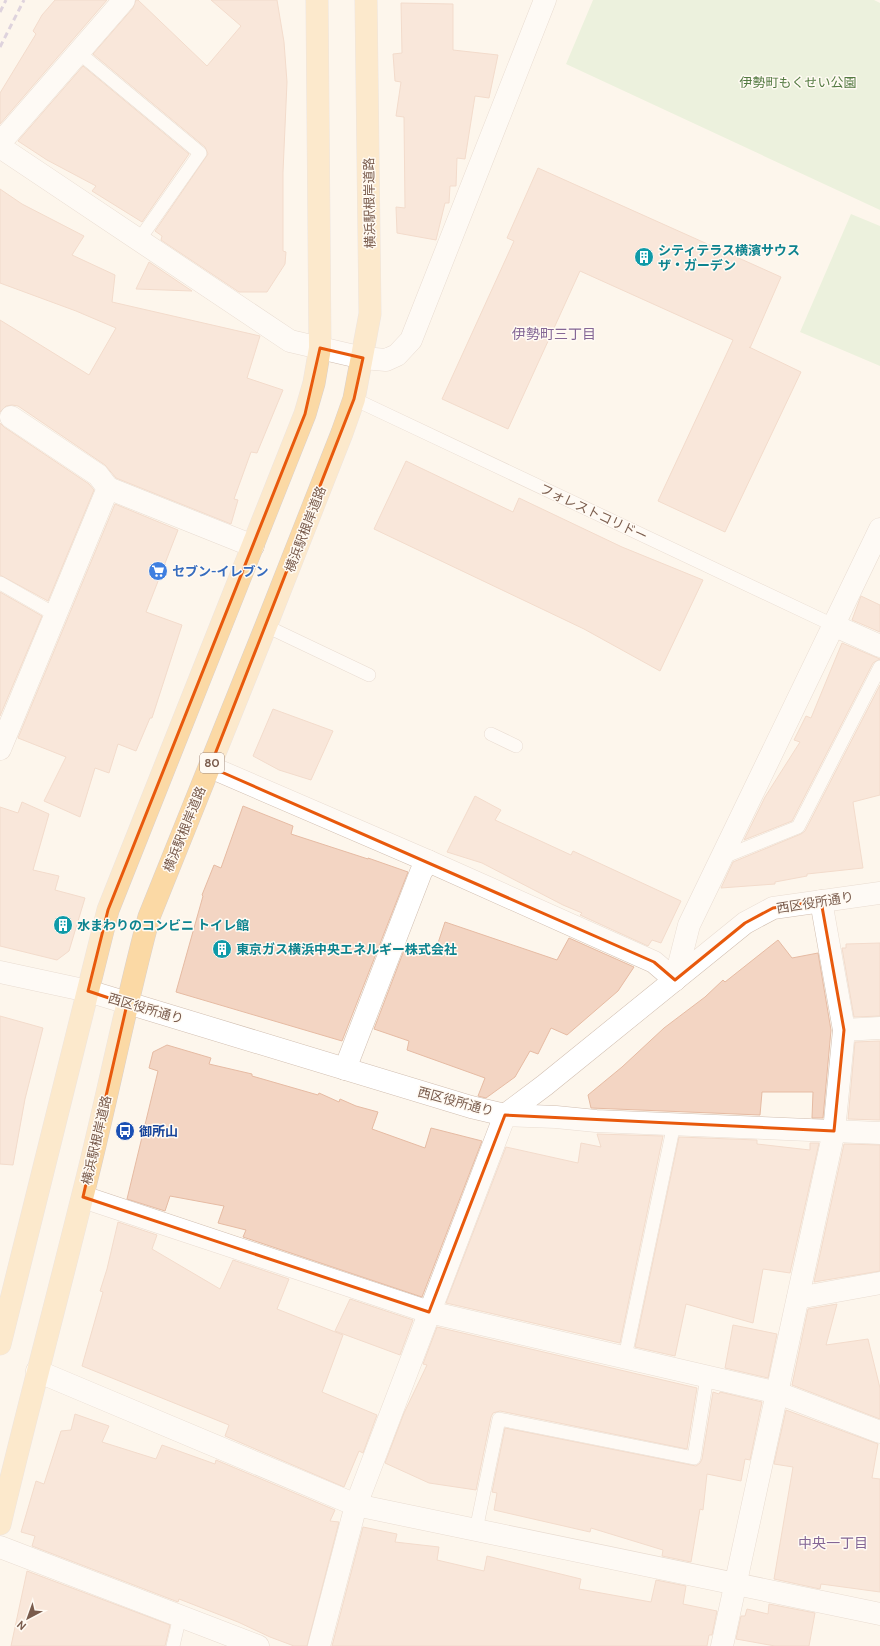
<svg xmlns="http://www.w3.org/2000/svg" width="880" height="1646" font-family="Cabin,'Noto Sans JP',sans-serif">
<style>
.green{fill:#d8ecc9}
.building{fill:#f3d5c3;stroke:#e6bba3}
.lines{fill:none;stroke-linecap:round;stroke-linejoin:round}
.service-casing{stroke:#d1beb0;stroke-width:14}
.minor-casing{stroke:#d1beb0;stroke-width:23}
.primary-casing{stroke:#dad1cd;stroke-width:23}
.service{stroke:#fff;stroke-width:13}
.minor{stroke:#fff;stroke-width:22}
.primary{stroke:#fbd9a5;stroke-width:22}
.rail{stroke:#b9a8c9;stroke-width:3;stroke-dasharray:6 4;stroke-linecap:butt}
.marked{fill:none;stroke:#e8590c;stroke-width:3;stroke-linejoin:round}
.labels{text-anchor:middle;stroke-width:3;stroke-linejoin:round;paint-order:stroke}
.shield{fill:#fffaf3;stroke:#a28b7f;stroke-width:1}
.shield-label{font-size:12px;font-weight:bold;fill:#7a5c4d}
.park-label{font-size:13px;fill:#537a41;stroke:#fffaf3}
.street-label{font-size:13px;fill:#7a5c4d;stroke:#fffaf3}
.culture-label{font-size:13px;font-weight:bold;fill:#0d838f;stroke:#fffaf3;text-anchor:start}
.shop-label{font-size:13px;font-weight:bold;fill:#366cbe;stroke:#fffaf3;text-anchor:start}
.transit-label{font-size:13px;font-weight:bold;fill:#164399;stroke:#fffaf3;text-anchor:start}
.neighbourhood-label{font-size:14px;fill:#846695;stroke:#fffaf3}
</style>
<rect width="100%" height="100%" fill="#fdf6ec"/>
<g class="green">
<path d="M 593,0 L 874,0 L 880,3 L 880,210 L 566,64 Z"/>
<path d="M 851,214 L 880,226 L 880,366 L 800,332 Z"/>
</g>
<g class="building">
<path d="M 55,0 L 107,0 L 0,124 L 0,93 L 36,34 L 33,31 L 42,15 Z"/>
<path d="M 136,0 L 138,0 L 207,66 L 241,26 L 211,0 L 277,0 L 284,42 L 287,82 L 283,172 L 283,251 L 286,252 L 285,264 L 267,292 L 239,292 L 161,240 L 162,236 L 155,231 L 208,154 L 205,147 L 93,54 L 133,8 Z"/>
<path d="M 401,3 L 453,4 L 453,50 L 498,55 L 489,98 L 475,96 L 465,159 L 457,158 L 456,186 L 450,186 L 449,203 L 445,203 L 436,240 L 397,233 L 396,207 L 405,208 L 404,117 L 396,116 L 401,82 L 395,81 L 393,54 L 402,53 Z"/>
<path d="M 83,66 L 189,154 L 142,222 L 92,191 L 96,186 L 47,160 L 18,141 Z"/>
<path d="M 538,168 L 781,277 L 750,348 L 749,347 L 801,372 L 725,532 L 658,501 L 733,340 L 580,271 L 508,429 L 442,399 L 514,241 L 507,238 Z"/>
<path d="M 0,189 L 22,204 L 84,236 L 72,255 L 115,275 L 112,302 L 260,336 L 247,378 L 283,390 L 257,453 L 251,452 L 234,499 L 238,500 L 231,524 L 116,478 L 105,465 L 18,406 L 12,405 L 6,406 L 0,412 L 0,320 L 89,375 L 116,328 L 76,311 L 0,283 Z"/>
<path d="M 149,262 L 192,291 L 136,289 Z"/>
<path d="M 0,423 L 4,427 L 89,484 L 94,490 L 48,601 L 0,575 Z"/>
<path d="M 406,461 L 513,512 L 519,498 L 622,547 L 703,580 L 660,671 L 584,629 L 374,529 Z"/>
<path d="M 115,504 L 178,530 L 146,612 L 182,625 L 152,718 L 150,718 L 136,751 L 118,744 L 109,773 L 95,768 L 80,817 L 44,801 L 66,757 L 18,738 Z"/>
<path d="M 0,592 L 42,616 L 0,716 Z"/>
<path d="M 861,596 L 880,605 L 880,632 L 852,620 Z"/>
<path d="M 842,643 L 880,659 L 873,663 L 792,821 L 744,840 L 765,797 L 800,742 L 794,740 L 806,716 L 811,718 Z"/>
<path d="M 880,685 L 880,795 L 853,802 L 863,868 L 807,874 L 807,876 L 775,882 L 775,884 L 721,888 L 733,862 L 801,834 L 805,831 Z"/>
<path d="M 273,709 L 333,731 L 311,780 L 279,770 L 253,756 Z"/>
<path d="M 475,796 L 501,810 L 495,820 L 571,855 L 573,851 L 681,901 L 661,943 L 652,940 L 648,946 L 580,915 L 582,913 L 563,905 L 482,863 L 447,852 Z"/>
<path d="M 22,802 L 49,814 L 33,870 L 59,876 L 55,890 L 85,898 L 69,951 L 57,960 L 0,946 L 0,807 L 18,813 Z"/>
<path d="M 243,806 L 293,826 L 291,834 L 368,859 L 368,858 L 408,872 L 342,1041 L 176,992 L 203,896 L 202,895 L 214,865 L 221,868 Z"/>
<path d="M 445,922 L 557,960 L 569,938 L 634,967 L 618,991 L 567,1035 L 551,1028 L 538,1054 L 530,1051 L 515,1077 L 486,1098 L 478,1096 L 485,1078 L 407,1050 L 409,1041 L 374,1029 L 406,945 L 434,955 Z"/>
<path d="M 778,940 L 792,958 L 818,953 L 831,1030 L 823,1118 L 812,1118 L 813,1092 L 762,1092 L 760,1115 L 591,1108 L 588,1095 L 622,1067 L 664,1028 L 705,997 L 723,980 L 725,982 Z"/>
<path d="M 880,943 L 880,1016 L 854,1017 L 842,948 L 846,948 L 846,944 Z"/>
<path d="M 0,1016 L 43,1028 L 25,1099 L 13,1165 L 0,1164 Z"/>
<path d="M 880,1041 L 880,1120 L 848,1119 L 855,1042 Z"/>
<path d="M 167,1045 L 211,1058 L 209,1064 L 252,1074 L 252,1076 L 318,1095 L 319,1093 L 339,1102 L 340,1099 L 356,1106 L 378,1112 L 372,1129 L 425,1148 L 431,1128 L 482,1141 L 422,1297 L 243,1237 L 246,1230 L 218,1223 L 224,1206 L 170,1196 L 165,1211 L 127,1199 L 158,1071 L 149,1068 L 153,1052 Z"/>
<path d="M 597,1134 L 663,1136 L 620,1343 L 446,1303 L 506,1147 L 578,1163 L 581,1143 L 601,1147 Z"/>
<path d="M 679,1137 L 757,1140 L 757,1144 L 810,1150 L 810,1143 L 819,1143 L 790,1273 L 763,1269 L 753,1323 L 686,1304 L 675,1356 L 635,1347 Z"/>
<path d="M 844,1144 L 880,1145 L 880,1271 L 814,1282 Z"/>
<path d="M 118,1222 L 157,1235 L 152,1249 L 220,1289 L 233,1260 L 289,1279 L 277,1309 L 343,1335 L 322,1392 L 377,1415 L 363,1453 L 359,1451 L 344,1487 L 225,1436 L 229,1425 L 82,1366 L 103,1292 L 100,1291 L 107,1269 Z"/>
<path d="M 350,1299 L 413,1320 L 400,1355 L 335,1331 Z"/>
<path d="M 837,1304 L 826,1345 L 868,1339 L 880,1388 L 880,1419 L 792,1385 L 808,1309 Z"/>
<path d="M 733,1325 L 777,1334 L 768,1378 L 725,1368 Z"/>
<path d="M 437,1327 L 697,1388 L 687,1449 L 500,1411 L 493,1413 L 491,1417 L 476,1490 L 429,1483 L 385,1463 L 404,1413 L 427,1365 L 423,1364 Z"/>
<path d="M 713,1392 L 719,1394 L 720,1392 L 762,1402 L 750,1460 L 745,1459 L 741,1481 L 707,1474 L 703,1510 L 700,1509 L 691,1562 L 662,1556 L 663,1550 L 591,1528 L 590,1532 L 494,1510 L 497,1493 L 492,1492 L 505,1428 L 696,1466 L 700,1463 L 702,1459 Z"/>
<path d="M 786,1410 L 878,1444 L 872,1478 L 880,1479 L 880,1592 L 821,1584 L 820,1589 L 774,1579 L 793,1467 L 774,1464 Z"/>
<path d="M 75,1414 L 109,1426 L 102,1442 L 156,1459 L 162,1445 L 215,1464 L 216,1460 L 335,1510 L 330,1521 L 339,1522 L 307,1646 L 294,1646 L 270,1637 L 238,1622 L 179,1599 L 178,1602 L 32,1546 L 35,1536 L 21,1532 L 36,1481 L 44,1484 L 61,1431 L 71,1430 Z"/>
<path d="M 363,1527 L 397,1534 L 395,1542 L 439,1547 L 437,1560 L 484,1571 L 487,1556 L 581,1579 L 579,1589 L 651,1602 L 656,1580 L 686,1586 L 683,1604 L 717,1611 L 712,1635 L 709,1635 L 707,1646 L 332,1646 Z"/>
<path d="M 27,1571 L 170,1625 L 165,1646 L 11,1646 Z"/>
<path d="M 769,1604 L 815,1613 L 809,1646 L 775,1646 L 736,1639 L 741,1616 L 745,1616 L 747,1609 L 768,1614 Z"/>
</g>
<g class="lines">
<g class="service-casing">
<g id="service">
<path d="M 78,52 L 200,153 L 139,240"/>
<path d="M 354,399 L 833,625"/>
<path d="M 0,583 L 56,615"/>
<path d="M 266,626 L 369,675"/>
<path d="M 491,734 L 516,746"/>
<path d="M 721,858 L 798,827 L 880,667"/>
<path d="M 625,1357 L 674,1124"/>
<path d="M 476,1530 L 499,1419 L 694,1458 L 707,1377"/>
<path d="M 173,1646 L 180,1616"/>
</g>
</g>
<g class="minor-casing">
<g id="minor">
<path d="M 0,143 L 124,0"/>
<path d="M 0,147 L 290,341 L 363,358 L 386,360 L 397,355 L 411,340 L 545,0"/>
<path d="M 108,488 L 253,546"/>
<path d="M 833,625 L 880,646"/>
<path d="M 0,749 L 108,488 L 98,475 L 11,417"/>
<path d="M 210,767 L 428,861 L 654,962 L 675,980 L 689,925 L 880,529"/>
<path d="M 0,972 L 88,991 L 471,1107 L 505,1115 L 545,1085 L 745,923 L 773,908 L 880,893"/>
<path d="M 844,1030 L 880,1028"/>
<path d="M 345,1069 L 421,872 L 428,861"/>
<path d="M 83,1197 L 429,1312 L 778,1393 L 880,1432"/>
<path d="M 798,1298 L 880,1283"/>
<path d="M 37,1371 L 356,1505 L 880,1614"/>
<path d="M 0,1547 L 258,1646"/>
<path d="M 319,1646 L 356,1505 L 505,1115 L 556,1117 L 596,1121 L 880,1133"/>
<path d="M 722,1646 L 834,1131 L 844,1030 L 821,901"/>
</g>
</g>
<g class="primary-casing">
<g id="primary">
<path d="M 0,1344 L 108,910 L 305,414 L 314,383 L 320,348 L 317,0"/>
<path d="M 0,1524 C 26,1415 55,1307 82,1198 C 106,1105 124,1010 149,917 L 266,626 L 342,433 L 354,399 L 370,314 L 366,0"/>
</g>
</g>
<use href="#service" class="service"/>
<use href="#minor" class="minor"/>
<use href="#primary" class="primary"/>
<g class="rail">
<path d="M 0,12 L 6,0"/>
<path d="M 0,47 L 24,0"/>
</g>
</g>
<path d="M0 0H880V1646H0ZM 320,348 L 363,358 L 354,399 L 210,767 L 654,962 L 675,980 L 745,923 L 773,908 L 821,901 L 844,1030 L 834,1131 L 505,1115 L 429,1312 L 83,1197 L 127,1004 L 88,991 L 108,910 L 305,414 Z" fill="#fdf6ec" fill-opacity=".55" fill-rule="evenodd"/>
<path class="marked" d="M 320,348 L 363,358 L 354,399 L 210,767 L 654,962 L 675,980 L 745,923 L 773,908 L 821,901 L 844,1030 L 834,1131 L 505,1115 L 429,1312 L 83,1197 L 127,1004 L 88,991 L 108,910 L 305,414 Z"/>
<defs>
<g id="building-disc" transform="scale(1)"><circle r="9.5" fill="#0f9aa8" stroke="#fffaf3"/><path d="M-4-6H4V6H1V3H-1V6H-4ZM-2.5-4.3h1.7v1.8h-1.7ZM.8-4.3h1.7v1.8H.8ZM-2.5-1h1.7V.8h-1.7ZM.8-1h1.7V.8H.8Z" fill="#fff"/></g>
<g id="supermarket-disc" transform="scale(1)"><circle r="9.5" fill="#3f7fe0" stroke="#fffaf3"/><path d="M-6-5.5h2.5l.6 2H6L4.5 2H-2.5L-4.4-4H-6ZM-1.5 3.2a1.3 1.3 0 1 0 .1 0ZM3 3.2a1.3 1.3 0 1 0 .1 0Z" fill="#fff"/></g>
<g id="bus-disc" transform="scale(1)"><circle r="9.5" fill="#1a4fb4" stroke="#fffaf3"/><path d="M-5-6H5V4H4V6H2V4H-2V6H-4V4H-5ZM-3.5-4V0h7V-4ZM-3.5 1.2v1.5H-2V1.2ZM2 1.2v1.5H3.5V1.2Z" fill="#fff"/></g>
</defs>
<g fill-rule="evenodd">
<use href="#building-disc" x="644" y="257"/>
<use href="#supermarket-disc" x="158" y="571"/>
<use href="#building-disc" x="63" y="925"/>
<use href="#building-disc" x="222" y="949"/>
<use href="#bus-disc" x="125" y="1131"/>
</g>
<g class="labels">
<rect class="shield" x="200" y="753" width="24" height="20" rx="3"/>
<g class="shield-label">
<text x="212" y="767">80</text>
</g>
<g class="park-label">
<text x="798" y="87">伊勢町もくせい公園</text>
</g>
<g class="street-label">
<text transform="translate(369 203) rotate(-91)" y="5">横浜駅根岸道路</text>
<text transform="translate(594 512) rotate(25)" y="5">フォレストコリドー</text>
<text transform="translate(305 529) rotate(-69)" y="5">横浜駅根岸道路</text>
<text transform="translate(184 829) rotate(-68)" y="5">横浜駅根岸道路</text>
<text transform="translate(815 902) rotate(-9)" y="5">西区役所通り</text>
<text transform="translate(146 1008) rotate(16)" y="5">西区役所通り</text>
<text transform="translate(456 1101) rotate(15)" y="5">西区役所通り</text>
<text transform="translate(96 1140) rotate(-77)" y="5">横浜駅根岸道路</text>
</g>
<g class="culture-label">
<text x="658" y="255">シティテラス横濱サウス<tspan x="658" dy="15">ザ・ガーデン</tspan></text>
<text x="77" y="930">水まわりのコンビニ トイレ館</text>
<text x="236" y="954">東京ガス横浜中央エネルギー株式会社</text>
</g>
<g class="shop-label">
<text x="172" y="576">セブン-イレブン</text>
</g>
<g class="transit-label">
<text x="139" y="1136">御所山</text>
</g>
<g class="neighbourhood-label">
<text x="554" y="339">伊勢町三丁目</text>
<text x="833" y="1548">中央一丁目</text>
</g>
</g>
<g transform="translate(28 1618) rotate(221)" stroke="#fffaf3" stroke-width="3" paint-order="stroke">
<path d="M0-3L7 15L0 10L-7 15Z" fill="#7a5c4d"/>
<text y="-6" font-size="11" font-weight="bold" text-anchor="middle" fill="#7a5c4d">N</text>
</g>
</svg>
